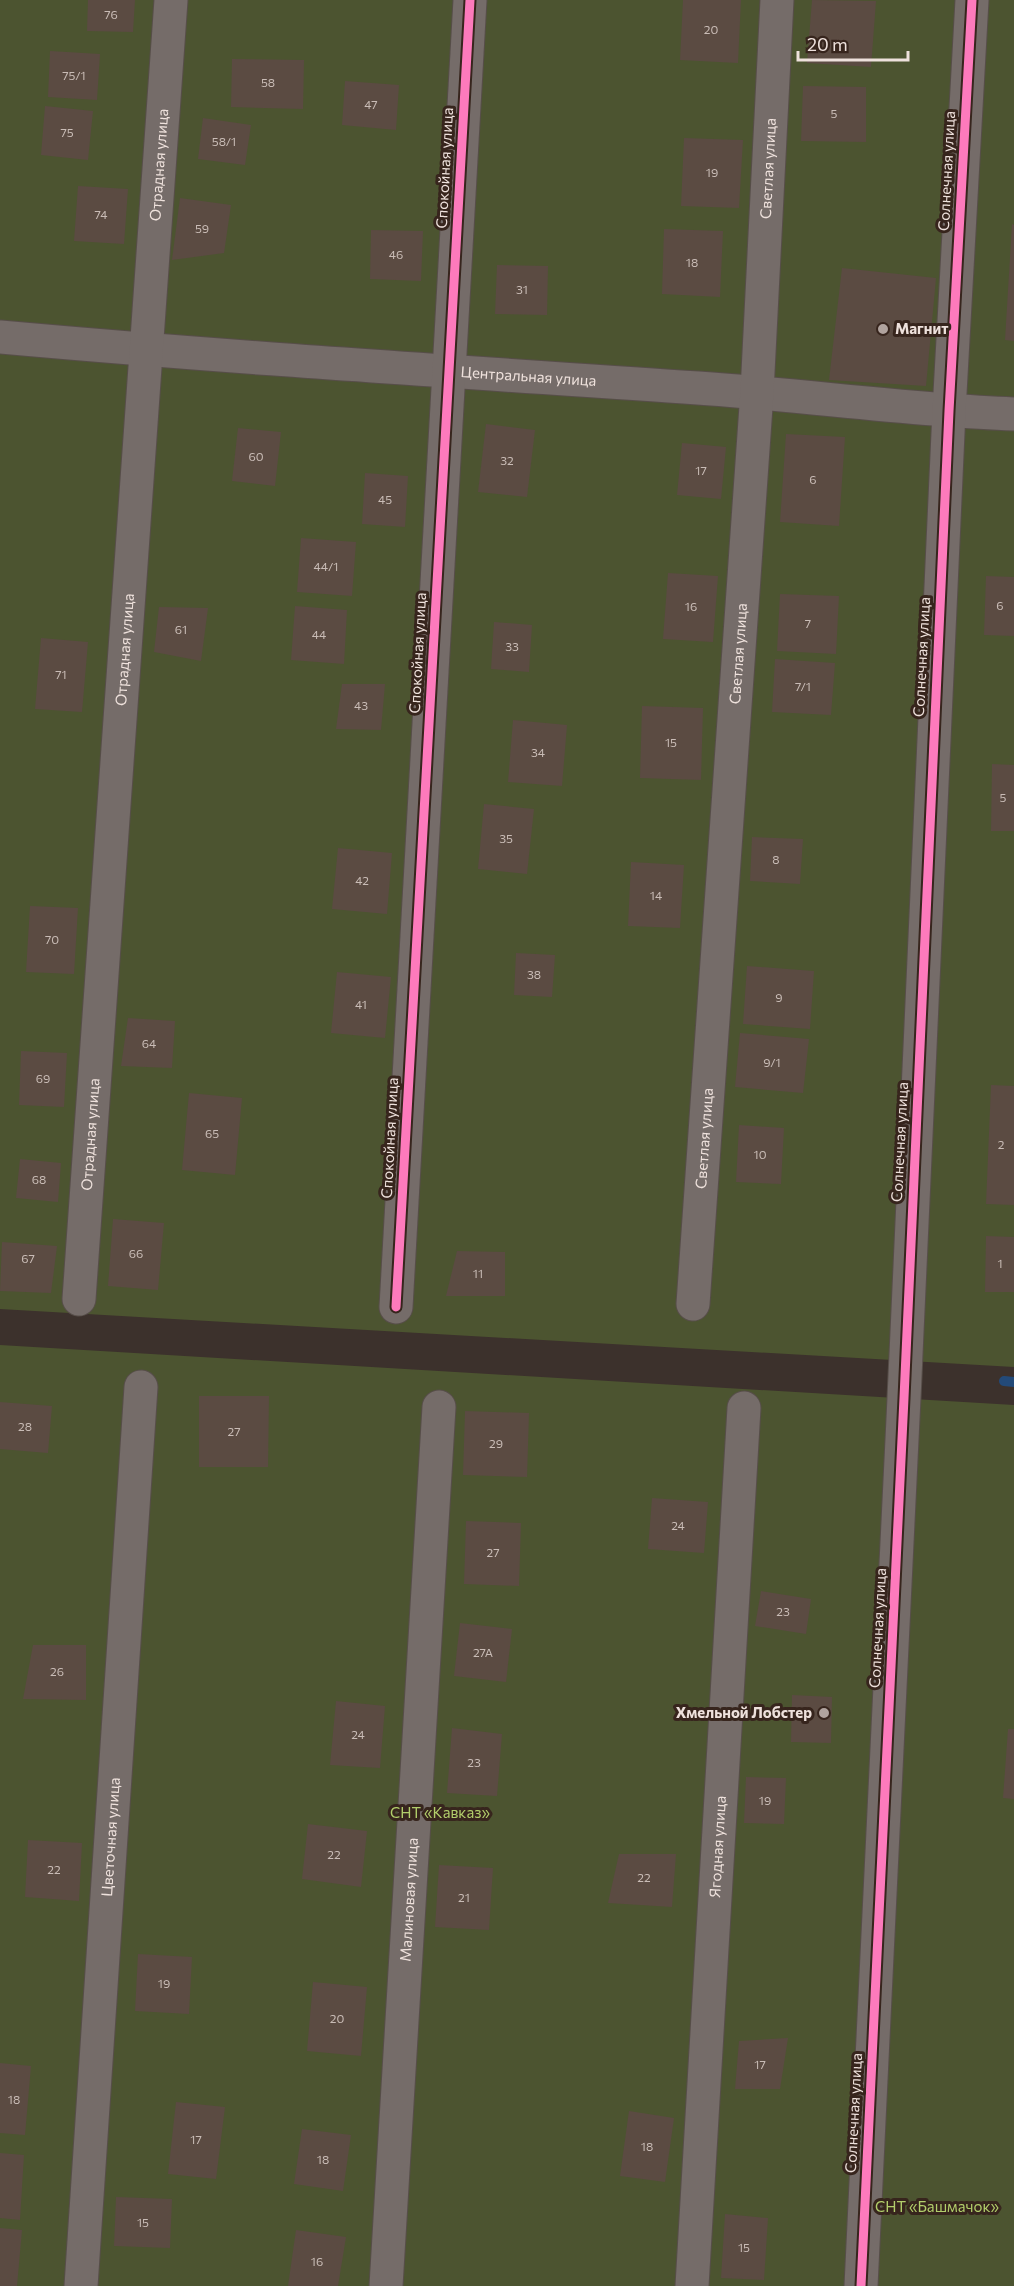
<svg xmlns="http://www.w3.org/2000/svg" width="1014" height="2286" font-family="Commissioner,sans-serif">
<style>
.green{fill:#4c5430}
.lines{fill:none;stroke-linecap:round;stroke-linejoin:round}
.stream{stroke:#234a79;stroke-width:10}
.building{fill:#5b4b42}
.minor-casing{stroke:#574e49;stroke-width:35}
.tertiary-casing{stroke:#574e49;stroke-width:35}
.minor{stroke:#756c69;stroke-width:33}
.tertiary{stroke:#756c69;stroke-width:33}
.cycleway-casing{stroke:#37251d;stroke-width:13}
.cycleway{stroke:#fd7abc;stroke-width:9}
.poi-dot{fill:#b0a39e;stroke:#37251d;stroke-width:2}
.labels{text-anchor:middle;stroke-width:6;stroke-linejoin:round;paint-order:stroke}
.number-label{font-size:12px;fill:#c9bcb6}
.street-label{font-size:15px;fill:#eee1dc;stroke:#37251d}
.poi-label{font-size:15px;font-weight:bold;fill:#eee1dc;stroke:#37251d;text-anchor:start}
.park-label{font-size:15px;fill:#b2ce6b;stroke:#37251d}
</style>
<rect width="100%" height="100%" fill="#3c312c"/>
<g class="green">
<path d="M 0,0 L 1014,0 L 1014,1367 L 0,1309 Z"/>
<path d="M 0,1345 L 1014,1405 L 1014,2286 L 0,2286 Z"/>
</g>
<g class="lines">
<path class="stream" d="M 1004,1381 L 1014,1382"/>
</g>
<g class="building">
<path d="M 88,0 L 135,0 L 133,32 L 87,31 Z"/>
<path d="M 683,0 L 741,0 L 738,63 L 680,60 Z"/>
<path d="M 812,0 L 876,1 L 871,67 L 807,63 Z"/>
<path d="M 50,51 L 100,54 L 97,100 L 48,97 Z"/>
<path d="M 232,59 L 304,60 L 303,109 L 231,107 Z"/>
<path d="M 345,81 L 399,85 L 396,130 L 342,125 Z"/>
<path d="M 803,86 L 866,87 L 866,142 L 801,141 Z"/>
<path d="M 45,106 L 93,111 L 88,160 L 41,155 Z"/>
<path d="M 203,118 L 251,125 L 245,165 L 198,159 Z"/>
<path d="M 684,138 L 743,140 L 739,208 L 681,206 Z"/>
<path d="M 78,186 L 128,189 L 124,244 L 74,241 Z"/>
<path d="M 180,198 L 231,205 L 224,253 L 172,260 Z"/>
<path d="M 1012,224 L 1014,225 L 1014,341 L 1005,340 Z"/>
<path d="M 664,229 L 723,231 L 720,297 L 662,294 Z"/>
<path d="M 371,230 L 423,231 L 421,281 L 370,279 Z"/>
<path d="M 497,265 L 548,266 L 547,315 L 495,314 Z"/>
<path d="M 842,268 L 936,278 L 926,386 L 829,380 Z"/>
<path d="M 486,424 L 535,430 L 527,497 L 478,492 Z"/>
<path d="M 238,428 L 281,432 L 275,486 L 232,481 Z"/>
<path d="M 786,434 L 845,437 L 839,526 L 780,522 Z"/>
<path d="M 682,443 L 726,447 L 721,499 L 677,495 Z"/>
<path d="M 365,473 L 408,476 L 405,527 L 362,524 Z"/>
<path d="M 301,538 L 356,542 L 352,596 L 297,592 Z"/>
<path d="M 668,573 L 718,576 L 713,642 L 663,639 Z"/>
<path d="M 986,576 L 1014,577 L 1014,636 L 984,635 Z"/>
<path d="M 780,594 L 839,596 L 836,654 L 777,651 Z"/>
<path d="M 295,606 L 347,610 L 344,664 L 291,660 Z"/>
<path d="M 159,607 L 208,608 L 201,661 L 154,652 Z"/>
<path d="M 494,622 L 532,625 L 529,672 L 491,669 Z"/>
<path d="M 41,638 L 88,642 L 82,712 L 35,709 Z"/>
<path d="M 775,659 L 835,663 L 831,715 L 772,712 Z"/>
<path d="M 342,684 L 385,684 L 381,730 L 336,729 Z"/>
<path d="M 642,706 L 703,708 L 701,780 L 640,778 Z"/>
<path d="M 513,720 L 567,725 L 562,786 L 508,782 Z"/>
<path d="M 992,764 L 1014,765 L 1014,831 L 991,831 Z"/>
<path d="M 484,804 L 534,809 L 527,874 L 478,869 Z"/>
<path d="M 752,837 L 803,839 L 800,884 L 750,881 Z"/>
<path d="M 338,848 L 392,853 L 387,914 L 332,909 Z"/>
<path d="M 631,862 L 684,865 L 680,928 L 628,926 Z"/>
<path d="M 30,906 L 78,908 L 74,974 L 26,972 Z"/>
<path d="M 516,953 L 555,955 L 552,997 L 514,995 Z"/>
<path d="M 747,966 L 814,971 L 810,1029 L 743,1024 Z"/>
<path d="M 337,972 L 391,977 L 385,1038 L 331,1033 Z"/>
<path d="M 128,1018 L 175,1021 L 172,1068 L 121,1066 Z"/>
<path d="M 740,1033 L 809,1039 L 803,1093 L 735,1087 Z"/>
<path d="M 21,1051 L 67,1053 L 64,1107 L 19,1105 Z"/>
<path d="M 991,1085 L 1014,1086 L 1014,1205 L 986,1204 Z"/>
<path d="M 189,1093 L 242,1098 L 235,1175 L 182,1170 Z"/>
<path d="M 739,1125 L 784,1128 L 781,1184 L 736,1182 Z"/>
<path d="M 20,1159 L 61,1163 L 58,1202 L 16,1198 Z"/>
<path d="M 113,1219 L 164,1223 L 158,1290 L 108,1286 Z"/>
<path d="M 986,1236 L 1014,1237 L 1014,1292 L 985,1292 Z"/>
<path d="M 2,1242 L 57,1246 L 51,1293 L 0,1291 Z"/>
<path d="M 457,1251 L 505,1252 L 505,1296 L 446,1296 Z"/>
<path d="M 199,1396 L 269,1396 L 268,1467 L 199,1467 Z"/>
<path d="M 0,1402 L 52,1406 L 48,1453 L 0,1449 Z"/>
<path d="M 465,1411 L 529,1413 L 527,1477 L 463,1475 Z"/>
<path d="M 652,1498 L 708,1502 L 704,1553 L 648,1549 Z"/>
<path d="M 466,1521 L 521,1523 L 519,1586 L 464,1584 Z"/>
<path d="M 761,1591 L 811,1599 L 806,1634 L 755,1626 Z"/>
<path d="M 460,1623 L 512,1629 L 506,1682 L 454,1676 Z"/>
<path d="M 33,1645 L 86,1645 L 86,1700 L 23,1699 Z"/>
<path d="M 792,1695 L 832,1697 L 831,1743 L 791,1742 Z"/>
<path d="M 336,1701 L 385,1706 L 380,1768 L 330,1765 Z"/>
<path d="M 452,1728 L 502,1734 L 497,1796 L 447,1793 Z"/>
<path d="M 1008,1729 L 1014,1729 L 1014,1799 L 1003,1798 Z"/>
<path d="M 746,1777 L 786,1778 L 784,1824 L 744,1823 Z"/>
<path d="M 308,1824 L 367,1831 L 361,1887 L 302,1879 Z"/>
<path d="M 28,1840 L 82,1843 L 79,1901 L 25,1897 Z"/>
<path d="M 619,1854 L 676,1854 L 672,1907 L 608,1903 Z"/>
<path d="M 439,1865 L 493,1868 L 489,1930 L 435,1927 Z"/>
<path d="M 138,1954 L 192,1957 L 189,2014 L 135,2011 Z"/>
<path d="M 313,1982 L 367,1987 L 361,2056 L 307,2051 Z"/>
<path d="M 788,2038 L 780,2089 L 735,2089 L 739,2041 Z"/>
<path d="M 0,2063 L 31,2066 L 25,2135 L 0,2133 Z"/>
<path d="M 176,2102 L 225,2107 L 216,2179 L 168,2174 Z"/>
<path d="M 629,2111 L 674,2118 L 665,2182 L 620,2176 Z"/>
<path d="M 302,2129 L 351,2135 L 343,2191 L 294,2184 Z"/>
<path d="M 0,2153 L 24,2155 L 20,2220 L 0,2218 Z"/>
<path d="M 116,2197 L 172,2199 L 170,2248 L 114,2246 Z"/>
<path d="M 725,2214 L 768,2218 L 764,2280 L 721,2278 Z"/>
<path d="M 0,2228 L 22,2230 L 17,2286 L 0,2286 Z"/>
<path d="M 296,2230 L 346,2237 L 338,2286 L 288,2286 Z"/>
</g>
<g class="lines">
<g class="minor-casing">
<g id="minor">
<path id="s1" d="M 0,337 C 232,358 465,372 698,388 C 804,395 908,410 1014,414"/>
<path id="s2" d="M 79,1299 L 171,0"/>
<path id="s3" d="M 693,1304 L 757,392 L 777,0"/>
<path d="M 396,1307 L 470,0"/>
<path id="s4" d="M 81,2286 L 141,1387"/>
<path id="s5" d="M 386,2286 L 439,1407"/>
<path id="s6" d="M 692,2286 L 744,1408"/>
</g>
</g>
<g class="tertiary-casing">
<path id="tertiary" d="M 861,2286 L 904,1398 L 949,411 L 972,0"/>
</g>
<use href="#minor" class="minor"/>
<use href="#tertiary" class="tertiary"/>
<g class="cycleway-casing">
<g id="cycleway">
<path d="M 396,1307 L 470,0"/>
<path d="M 861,2286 L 904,1398 L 949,411 L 972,0"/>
</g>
</g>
<use href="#cycleway" class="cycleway"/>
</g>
<g class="poi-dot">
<circle cx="883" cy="329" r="6"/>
<circle cx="824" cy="1713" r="6"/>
</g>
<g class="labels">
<g class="number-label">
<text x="111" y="19">76</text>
<text x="711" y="34">20</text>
<text x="74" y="80">75/1</text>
<text x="268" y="87">58</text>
<text x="371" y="109">47</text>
<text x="834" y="118">5</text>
<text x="67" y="137">75</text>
<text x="224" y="146">58/1</text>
<text x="712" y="177">19</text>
<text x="101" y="219">74</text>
<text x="202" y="233">59</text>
<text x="396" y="259">46</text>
<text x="692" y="267">18</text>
<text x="522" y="294">31</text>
<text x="256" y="461">60</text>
<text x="507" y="465">32</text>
<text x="701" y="475">17</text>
<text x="813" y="484">6</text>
<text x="385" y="504">45</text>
<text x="326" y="571">44/1</text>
<text x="1000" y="610">6</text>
<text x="691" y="611">16</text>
<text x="808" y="628">7</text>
<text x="181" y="634">61</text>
<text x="319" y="639">44</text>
<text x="512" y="651">33</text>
<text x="61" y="679">71</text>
<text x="803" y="691">7/1</text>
<text x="361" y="710">43</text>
<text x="671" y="747">15</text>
<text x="538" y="757">34</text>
<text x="1003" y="802">5</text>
<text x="506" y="843">35</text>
<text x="776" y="864">8</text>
<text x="362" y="885">42</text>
<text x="656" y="900">14</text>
<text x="52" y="944">70</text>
<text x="534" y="979">38</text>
<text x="779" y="1002">9</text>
<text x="361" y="1009">41</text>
<text x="149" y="1048">64</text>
<text x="772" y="1067">9/1</text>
<text x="43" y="1083">69</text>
<text x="212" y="1138">65</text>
<text x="1001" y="1149">2</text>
<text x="760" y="1159">10</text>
<text x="39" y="1184">68</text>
<text x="136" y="1258">66</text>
<text x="28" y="1263">67</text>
<text x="1000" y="1268">1</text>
<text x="478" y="1278">11</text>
<text x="25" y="1431">28</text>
<text x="234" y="1436">27</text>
<text x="496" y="1448">29</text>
<text x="678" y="1530">24</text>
<text x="493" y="1557">27</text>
<text x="783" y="1616">23</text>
<text x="483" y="1657">27А</text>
<text x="57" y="1676">26</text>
<text x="358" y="1739">24</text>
<text x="474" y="1767">23</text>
<text x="765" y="1805">19</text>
<text x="334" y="1859">22</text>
<text x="54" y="1874">22</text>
<text x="644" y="1882">22</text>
<text x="464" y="1902">21</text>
<text x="164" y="1988">19</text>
<text x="337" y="2023">20</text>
<text x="760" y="2069">17</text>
<text x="14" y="2104">18</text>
<text x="196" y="2144">17</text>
<text x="647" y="2151">18</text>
<text x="323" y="2164">18</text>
<text x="143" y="2227">15</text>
<text x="744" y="2252">15</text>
<text x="317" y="2266">16</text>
</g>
<g class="street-label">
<text dy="5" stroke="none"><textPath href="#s2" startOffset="1137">Отрадная улица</textPath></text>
<text dy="5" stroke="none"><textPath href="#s3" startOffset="1138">Светлая улица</textPath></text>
<text transform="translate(445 168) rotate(-87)" y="5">Спокойная улица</text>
<text transform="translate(947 171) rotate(-87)" y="5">Солнечная улица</text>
<text dy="5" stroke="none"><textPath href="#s1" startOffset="530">Центральная улица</textPath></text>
<text dy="5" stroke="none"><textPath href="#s2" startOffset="651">Отрадная улица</textPath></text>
<text dy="5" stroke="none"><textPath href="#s3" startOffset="652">Светлая улица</textPath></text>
<text transform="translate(418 653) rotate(-87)" y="5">Спокойная улица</text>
<text transform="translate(922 657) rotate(-87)" y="5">Солнечная улица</text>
<text dy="5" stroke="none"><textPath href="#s2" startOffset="165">Отрадная улица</textPath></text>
<text dy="5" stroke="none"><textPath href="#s3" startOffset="166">Светлая улица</textPath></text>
<text transform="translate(390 1138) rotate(-87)" y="5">Спокойная улица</text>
<text transform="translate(900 1142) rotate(-87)" y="5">Солнечная улица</text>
<text transform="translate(878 1628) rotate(-87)" y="5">Солнечная улица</text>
<text dy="5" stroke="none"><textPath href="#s4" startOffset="450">Цветочная улица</textPath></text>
<text dy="5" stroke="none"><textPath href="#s6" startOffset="440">Ягодная улица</textPath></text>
<text dy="5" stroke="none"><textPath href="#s5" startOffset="387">Малиновая улица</textPath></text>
<text transform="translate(854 2113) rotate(-87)" y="5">Солнечная улица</text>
</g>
<g class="poi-label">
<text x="895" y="334">Магнит</text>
<text x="812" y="1718" text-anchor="end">Хмельной Лобстер</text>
</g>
<g class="park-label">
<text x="440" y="1818">СНТ «Кавказ»</text>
<text x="937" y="2212">СНТ «Башмачок»</text>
</g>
</g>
<path d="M798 51v9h110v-9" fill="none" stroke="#eee1dc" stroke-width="3"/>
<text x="807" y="51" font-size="18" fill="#eee1dc" stroke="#37251d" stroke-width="4.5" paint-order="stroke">20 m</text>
</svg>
